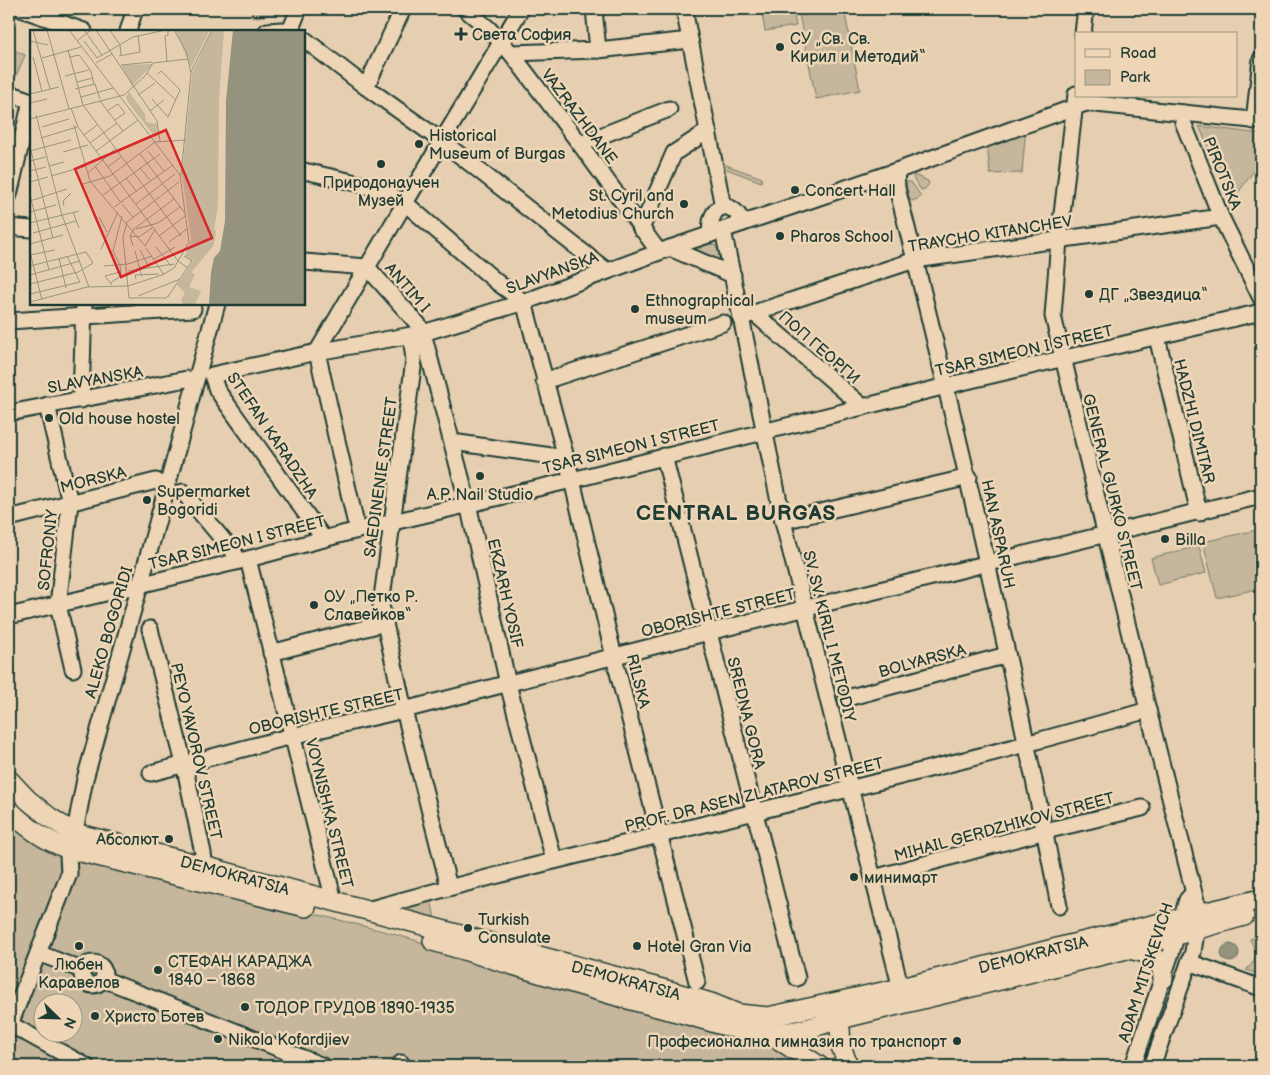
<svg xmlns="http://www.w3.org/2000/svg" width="1270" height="1075" font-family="'Balsamiq Sans',sans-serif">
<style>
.green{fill:#c5b69c;stroke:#727a68;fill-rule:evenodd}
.water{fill:#95927e;stroke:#667060}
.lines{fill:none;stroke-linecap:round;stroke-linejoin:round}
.minor-casing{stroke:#1f3d34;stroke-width:19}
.major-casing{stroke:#1f3d34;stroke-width:22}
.minor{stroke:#eed5b6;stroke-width:15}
.major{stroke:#eed5b6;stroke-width:19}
.poi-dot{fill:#1f3d34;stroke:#eed5b6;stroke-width:2}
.labels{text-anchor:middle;stroke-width:5;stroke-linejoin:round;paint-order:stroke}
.poi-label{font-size:16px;fill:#1f3d34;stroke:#eed5b6;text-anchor:start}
.street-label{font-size:16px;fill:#1f3d34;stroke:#eed5b6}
.district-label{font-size:21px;font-weight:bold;letter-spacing:1px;fill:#1f3d34;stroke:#eed5b6}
.inset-road{fill:none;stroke:#96957f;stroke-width:1}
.view{fill:#d62828;fill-opacity:0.15;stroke:#d62828;stroke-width:2.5}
.inset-edge{fill:none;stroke:#1f3d34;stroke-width:2.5}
</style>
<rect width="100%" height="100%" fill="#e6cfb1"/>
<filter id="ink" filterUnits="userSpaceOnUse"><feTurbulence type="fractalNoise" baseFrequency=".02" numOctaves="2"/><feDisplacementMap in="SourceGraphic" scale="10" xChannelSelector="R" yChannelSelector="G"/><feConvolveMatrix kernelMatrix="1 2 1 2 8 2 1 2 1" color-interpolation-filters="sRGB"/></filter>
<g filter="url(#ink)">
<g class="green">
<path d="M 252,9 L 285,9 L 284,12 L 252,18 Z"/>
<path d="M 761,9 L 793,9 L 796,26 L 765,31 Z"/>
<path d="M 823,9 L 844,9 L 860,90 L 816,99 L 799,14 Z"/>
<path d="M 9,48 L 25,55 L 14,81 L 9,79 Z"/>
<path d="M 1199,126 L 1261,134 L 1261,161 L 1232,201 Z"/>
<path d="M 1026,127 L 1022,173 L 990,174 L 987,143 Z"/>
<path d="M 726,165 L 762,178 L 761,182 L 724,168 Z"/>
<path d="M 914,175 L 928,181 L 929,184 L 925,189 L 921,190 L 913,178 Z"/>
<path d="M 908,181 L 912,183 L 920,195 L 920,198 L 912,201 L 910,200 L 906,185 Z"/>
<path d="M 710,244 L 715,245 L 722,259 L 721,262 L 700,255 L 698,251 L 701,247 Z"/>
<path d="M 1261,529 L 1261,588 L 1217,598 L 1203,542 Z"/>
<path d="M 1199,546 L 1206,573 L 1158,585 L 1151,558 Z"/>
<path d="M 9,816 L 32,838 L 244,896 L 387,932 L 674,1017 L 708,1025 L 773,1045 L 805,1066 L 9,1066 ZM 42,1002 L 72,1002 L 72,1032 L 42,1032 Z"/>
<path d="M 431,897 L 435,920 L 398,908 Z"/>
<path d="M 1261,936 L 1261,975 L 1246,970 C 1258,959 1257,953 1250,939 Z"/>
</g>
<g class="water">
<circle cx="1230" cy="953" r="9"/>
<circle cx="93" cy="975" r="7"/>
</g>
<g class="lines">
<g class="minor-casing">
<g id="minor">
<path d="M 21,9 L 84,31"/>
<path d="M 465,9 L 488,28 L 511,53 L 580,144 L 659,252"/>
<path d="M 594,9 L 598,50"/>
<path d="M 684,9 L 723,207"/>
<path d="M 128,31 L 135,9"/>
<path d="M 267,31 L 282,30 L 292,31"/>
<path d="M 290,31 L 299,9"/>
<path d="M 1083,34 L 1085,16"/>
<path d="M 304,39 L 366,87 L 443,142 L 607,271"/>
<path d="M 511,53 L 598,50 L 690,40"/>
<path d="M 366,87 L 403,9"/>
<path d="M 9,93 L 31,101"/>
<path d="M 1076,94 L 1059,240 L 1053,316 L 1148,710 L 1199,913 L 1193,952 L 1152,1066"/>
<path d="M 1183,113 L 1183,122 L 1221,217 L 1261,298"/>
<path d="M 1254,121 L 1261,59"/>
<path d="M 580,144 L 669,109"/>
<path d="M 304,171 C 339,179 373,184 405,203 L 498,283 L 524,302"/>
<path d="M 896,171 L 897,188 C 957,426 1013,665 1059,906"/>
<path d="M 9,195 L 31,101"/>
<path d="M 405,203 L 521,9"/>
<path d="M 9,227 L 31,229"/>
<path d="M 641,229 L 674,153 L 708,131"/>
<path d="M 723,230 L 783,521 L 903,997"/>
<path d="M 711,234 C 707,205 731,196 743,223"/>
<path d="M 670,248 L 733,275"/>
<path d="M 304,262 L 367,267 L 418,324 L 423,333 L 468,504 L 508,684 L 554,860"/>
<path d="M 524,302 L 572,480 L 614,657 L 697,982"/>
<path d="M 754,313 L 863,407"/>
<path d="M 741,318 L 754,313 L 915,260 L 1221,217"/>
<path d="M 9,321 L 193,309"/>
<path d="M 411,335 L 414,360 L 381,605 L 404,710 L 449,887"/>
<path d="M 1157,337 L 1199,513"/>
<path d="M 544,381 L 723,323"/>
<path d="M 81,400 L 84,304"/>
<path d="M 47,405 L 70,503 L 58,605 L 73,669"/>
<path d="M 9,413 L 187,379"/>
<path d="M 452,442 L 566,458"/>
<path d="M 664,456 L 797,978"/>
<path d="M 183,492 L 235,554 L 235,562"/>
<path d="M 9,518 L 156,481"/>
<path d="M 355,520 L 317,352 L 402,208"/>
<path d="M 783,521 L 969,477"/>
<path d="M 324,539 L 217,390 L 212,375 L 317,352 L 423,333 L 524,302 L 670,248 L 896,171 L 1086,103 L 1261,121"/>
<path d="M 248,559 L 334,901"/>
<path d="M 9,616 L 248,559 L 346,533 L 572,480 L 954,384 L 1261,312"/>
<path d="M 150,629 L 184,764 L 203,853 L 204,861 L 201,876"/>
<path d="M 271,653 L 385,623"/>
<path d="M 847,698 L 1007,655"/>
<path d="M 151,773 L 292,736 L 404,710 L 709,632 L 1261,496"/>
<path d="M 76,826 L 85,779 L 137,596 L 217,304"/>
<path d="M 68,854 L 69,874 L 11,1022 L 15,1027 L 86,1066"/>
<path d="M 874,878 L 1045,831 L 1142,808"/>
<path d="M 367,910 C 626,838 890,785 1148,710"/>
<path d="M 38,953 L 82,970"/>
<path d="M 1189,962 L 1261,988"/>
<circle cx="93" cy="974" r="11"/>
<path d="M 103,979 L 323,1066"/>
<path d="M 399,1066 L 401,1063 L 403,1066"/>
<path d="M 1133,1066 L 1172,950 L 1187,900 L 1193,893"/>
</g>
</g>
<g class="major-casing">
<g id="major">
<path d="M 9,780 L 28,800 L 49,817 L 74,833 L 203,866 L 677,993 L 711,1003 L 738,1014 L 768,1017 L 901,988 L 1065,946 L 1261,899"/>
<path d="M 9,810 C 26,827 46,841 69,849 L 306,907"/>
<path d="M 433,941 C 516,965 598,993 681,1013 C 709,1020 740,1033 769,1033 C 792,1034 815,1027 836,1020 L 1127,949 L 1244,916"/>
<path d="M 1128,949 C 1148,953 1163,955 1163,979"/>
<path d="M 826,1011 L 836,1020 L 840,1029 L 841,1046 L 848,1066"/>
<path d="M 769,1033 L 819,1066"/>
</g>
</g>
<use href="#minor" class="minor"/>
<use href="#major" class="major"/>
</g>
</g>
<g class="poi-dot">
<path d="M458.5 26.5h5v5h5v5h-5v5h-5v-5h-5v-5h5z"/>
<circle cx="780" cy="47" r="5"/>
<circle cx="419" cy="144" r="5"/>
<circle cx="381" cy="164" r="5"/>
<circle cx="795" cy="190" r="5"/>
<circle cx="684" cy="204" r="5"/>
<circle cx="780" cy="236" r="5"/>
<circle cx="1089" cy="294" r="5"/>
<circle cx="635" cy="309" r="5"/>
<circle cx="49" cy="418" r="5"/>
<circle cx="480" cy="476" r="5"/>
<circle cx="147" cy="500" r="5"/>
<circle cx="1165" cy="539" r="5"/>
<circle cx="314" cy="605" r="5"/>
<circle cx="169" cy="839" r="5"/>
<circle cx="854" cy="877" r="5"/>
<circle cx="468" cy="928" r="5"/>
<circle cx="79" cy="946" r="5"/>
<circle cx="637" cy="946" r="5"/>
<circle cx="158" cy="970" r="5"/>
<circle cx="245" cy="1007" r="5"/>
<circle cx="95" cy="1016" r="5"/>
<circle cx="218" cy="1039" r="5"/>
<circle cx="957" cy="1041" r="5"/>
</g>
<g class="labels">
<g class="poi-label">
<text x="472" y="40">Света София</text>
<text x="790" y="44">СУ „Св. Св.<tspan x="790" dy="18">Кирил и Методий“</tspan></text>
<text x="429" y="141">Historical<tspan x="429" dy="18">Museum of Burgas</tspan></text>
<text x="381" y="188" text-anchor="middle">Природонаучен<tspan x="381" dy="18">Музей</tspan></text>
<text x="805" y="196">Concert Hall</text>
<text x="674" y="201" text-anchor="end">St. Cyril and<tspan x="674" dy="18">Metodius Church</tspan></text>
<text x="790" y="242">Pharos School</text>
<text x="1099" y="300">ДГ „Звездица“</text>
<text x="645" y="306">Ethnographical<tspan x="645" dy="18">museum</tspan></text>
<text x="59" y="424">Old house hostel</text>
<text x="157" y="497">Supermarket<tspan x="157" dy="18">Bogoridi</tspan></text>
<text x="480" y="500" text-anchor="middle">A.P. Nail Studio</text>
<text x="1175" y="545">Billa</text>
<text x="324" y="602">ОУ „Петко Р.<tspan x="324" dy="18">Славейков“</tspan></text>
<text x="159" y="845" text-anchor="end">Абсолют</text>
<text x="864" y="883">минимарт</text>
<text x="478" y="925">Turkish<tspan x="478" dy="18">Consulate</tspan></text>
<text x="647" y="952">Hotel Gran Via</text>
<text x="168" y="967">СТЕФАН КАРАДЖА<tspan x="168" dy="18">1840 – 1868</tspan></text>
<text x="79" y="970" text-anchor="middle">Любен<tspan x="79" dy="18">Каравелов</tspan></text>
<text x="255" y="1013">TOДOP ГРУДОВ 1890-1935</text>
<text x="105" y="1022">Христо Ботев</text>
<text x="228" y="1045">Nikola Kofardjiev</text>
<text x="947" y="1047" text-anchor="end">Професионална гимназия по транспорт</text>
</g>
<g class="street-label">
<text transform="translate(580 116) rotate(53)" y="6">VAZRAZHDANE</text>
<text transform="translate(1223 173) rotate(68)" y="6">PIROTSKA</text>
<text transform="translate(990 233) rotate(-9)" y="6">TRAYCHO KITANCHEV</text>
<text transform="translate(552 272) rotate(-20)" y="6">SLAVYANSKA</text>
<text transform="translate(408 287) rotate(49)" y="6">ANTIM I</text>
<text transform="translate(820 347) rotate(41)" y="6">ПОП ГЕОРГИ</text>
<text transform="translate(1024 350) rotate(-13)" y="6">TSAR SIMEON I STREET</text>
<text transform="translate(95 379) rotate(-10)" y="6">SLAVYANSKA</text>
<text transform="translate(1195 421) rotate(76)" y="6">HADZHI DIMITAR</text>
<text transform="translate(273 435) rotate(56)" y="6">STEFAN KARADZHA</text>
<text transform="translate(631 446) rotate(-14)" y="6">TSAR SIMEON I STREET</text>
<text transform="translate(380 477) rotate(-82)" y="6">SAEDINENIE STREET</text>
<text transform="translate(93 479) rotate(-14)" y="6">MORSKA</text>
<text transform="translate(1113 492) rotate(76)" y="6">GENERAL GURKO STREET</text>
<text transform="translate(999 534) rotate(78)" y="6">HAN ASPARUH</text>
<text transform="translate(237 542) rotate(-14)" y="6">TSAR SIMEON I STREET</text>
<text transform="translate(47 550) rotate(-84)" y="6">SOFRONIY</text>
<text transform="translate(506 593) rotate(77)" y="6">EKZARH YOSIF</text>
<text transform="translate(718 612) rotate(-14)" y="6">OBORISHTE STREET</text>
<text transform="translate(108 632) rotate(-74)" y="6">ALEKO BOGORIDI</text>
<text transform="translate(830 636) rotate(76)" y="6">SV. SV. KIRIL I METODIY</text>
<text transform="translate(922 660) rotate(-15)" y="6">BOLYARSKA</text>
<text transform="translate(639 681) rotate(76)" y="6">RILSKA</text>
<text transform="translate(326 711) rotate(-13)" y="6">OBORISHTE STREET</text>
<text transform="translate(747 713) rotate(76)" y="6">SREDNA GORA</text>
<text transform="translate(197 751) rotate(77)" y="6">PEYO YAVOROV STREET</text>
<text transform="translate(754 794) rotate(-14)" y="6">PROF. DR ASEN ZLATAROV STREET</text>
<text transform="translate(330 813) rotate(76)" y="6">VOYNISHKA STREET</text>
<text transform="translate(1004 826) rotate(-15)" y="6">MIHAIL GERDZHIKOV STREET</text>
<text transform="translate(235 875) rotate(15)" y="6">DEMOKRATSIA</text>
<text transform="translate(1033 954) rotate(-14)" y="6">DEMOKRATSIA</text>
<text transform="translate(1145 972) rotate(-72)" y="6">ADAM MITSKEVICH</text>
<text transform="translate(626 980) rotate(15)" y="6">DEMOKRATSIA</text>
</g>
<g class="district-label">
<text x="736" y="520">CENTRAL BURGAS</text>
</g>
</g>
<g transform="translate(30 30)">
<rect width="275" height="275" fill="#e6cfb1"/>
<path d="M 145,0 L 180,0 L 161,38 ZM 182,0 L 194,0 L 189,70 L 188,176 L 184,200 L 186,201 L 184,215 L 161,243 L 165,244 L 159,257 L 171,261 L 165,275 L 153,275 L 151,270 L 155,263 L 147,255 L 163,231 L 155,226 L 161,210 L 152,144 L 162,44 ZM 123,34 L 102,56 L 91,35 ZM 99,62 L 115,84 L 116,92 L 127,94 L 128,106 L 125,107 L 98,72 L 96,67 Z" fill="#c5b69c"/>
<path d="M 203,0 L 275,0 L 275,275 L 179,275 L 181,242 L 184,228 L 190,221 L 195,191 L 196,71 Z" fill="#95927e"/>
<path class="inset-road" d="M 3,0 L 20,59M 17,0 L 39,79M 54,0 L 72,25M 66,0 L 127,91 L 130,111M 80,0 L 90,15 L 91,25M 144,0 L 156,21 L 161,43 L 151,145M 0,11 L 18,15M 47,11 L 61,0M 54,11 L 67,28 L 103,7 L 136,0M 38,20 L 53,75 L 151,206M 89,26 L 110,22 L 108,5M 3,27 L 12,61M 40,27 L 49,25 L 61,41 L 64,54M 12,28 L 51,17M 137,31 L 135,6 L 138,5 L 138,0M 66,33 L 82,24M 91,35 L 122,32M 161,42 L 182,0M 117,43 L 146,70M 128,44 L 131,41 L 150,60 L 138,87M 35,46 L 59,40M 47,52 L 63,48M 45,59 L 65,54 L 70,69M 0,64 L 29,57M 108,65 L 125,53M 51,67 L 83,58M 122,69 L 138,87M 70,71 L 93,101M 0,73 L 17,69M 41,78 L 48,97 L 148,231 L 158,238M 77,81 L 88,74 L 95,83 L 85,90M 120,81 L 134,70M 6,85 L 32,185 L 59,257M 0,89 L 94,65 L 115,46 L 123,33 L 158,29M 44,95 L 60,151 L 115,216 L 125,200M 12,97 L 39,89M 54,105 L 67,95M 11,108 L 47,97M 60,113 L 87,93M 0,117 L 23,208M 0,121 L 41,110M 66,121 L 108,90M 118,121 L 134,141M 33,122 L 58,115M 110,124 L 155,183M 0,131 L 16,127M 19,136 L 34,132M 65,136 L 91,173M 78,137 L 91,127M 110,138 L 120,150M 0,141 L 16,137M 58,143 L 85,119M 21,146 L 56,136M 96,148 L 107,162M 0,152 L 18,147M 53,154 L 80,146 L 125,112 L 156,110M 0,165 L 19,240M 73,165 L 130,124M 0,171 L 37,159M 92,174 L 103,187M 106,174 L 145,144M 34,176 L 33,171 L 41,163M 84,177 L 143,135M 0,182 L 26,175M 43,182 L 49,198M 69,187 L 77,202M 97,192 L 93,207 L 99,268 L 136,268 L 139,265 L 138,267M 97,192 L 149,152M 0,193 L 49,181M 106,199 L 128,193 L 150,177M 3,203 L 46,191M 100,206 L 109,207 L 122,198M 129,206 L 155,186M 139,212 L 157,199M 0,214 L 33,205M 103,216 L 100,206 L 104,199 L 144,169M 126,217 L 141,236M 116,218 L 134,245M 71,219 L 88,182M 110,220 L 119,237M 105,221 L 112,247M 0,222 L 12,270M 0,225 L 25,220M 29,228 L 36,258M 124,229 L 145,217M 0,236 L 56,222 L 63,233 L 48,242 L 0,254M 74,236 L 98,234 L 122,226M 98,241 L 144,234M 0,245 L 50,231M 106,249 L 105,245 L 129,244M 80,253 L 91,246 L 90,235 L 83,221 L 92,186M 82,255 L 75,246 L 90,242M 0,264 L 50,252 L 37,226M 139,265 L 162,231 L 154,226M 108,266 L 150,249M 0,272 L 57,257 L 98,256 L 132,245 L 144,238 L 159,212 L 150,145 L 39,0"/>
<path class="view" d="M 136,100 L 182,208 L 91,247 L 45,139 Z"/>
<rect width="275" height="275" class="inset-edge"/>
</g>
<rect width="1270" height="1075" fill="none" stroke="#eed5b6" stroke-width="30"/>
<rect x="15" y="15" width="1240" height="1045" fill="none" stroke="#1f3d34" stroke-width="2" filter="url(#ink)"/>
<rect x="1075" y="32" width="162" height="65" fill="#eed5b6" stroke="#9b9882"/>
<rect x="1085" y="49" width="25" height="8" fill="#eed5b6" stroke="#9b9882"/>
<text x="1120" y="58" font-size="15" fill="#1f3d34">Road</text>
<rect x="1085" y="70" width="25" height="15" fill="#c5b69c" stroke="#9b9882"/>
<text x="1120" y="82" font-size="15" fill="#1f3d34">Park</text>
<g transform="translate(58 1018) rotate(113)"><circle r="24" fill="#eed5b6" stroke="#9b9882"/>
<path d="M0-4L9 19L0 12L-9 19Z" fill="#1f3d34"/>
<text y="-8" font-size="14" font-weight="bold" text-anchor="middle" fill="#1f3d34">N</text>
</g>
</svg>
